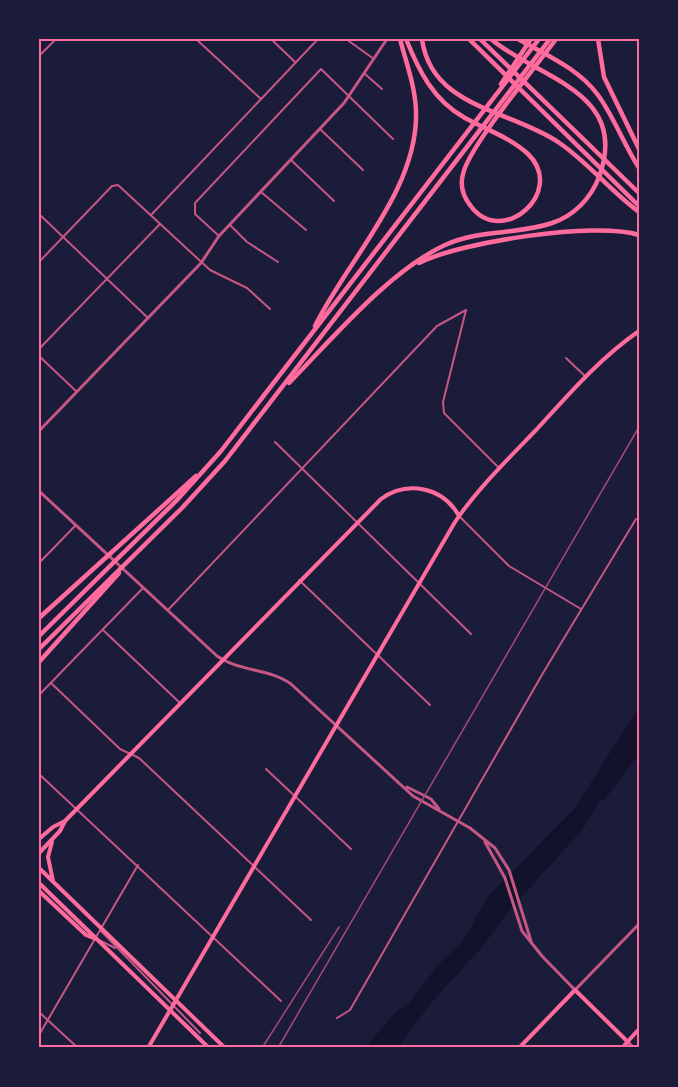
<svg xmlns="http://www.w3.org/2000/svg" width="678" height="1087" font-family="Barlow,sans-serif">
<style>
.water{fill:#12122b}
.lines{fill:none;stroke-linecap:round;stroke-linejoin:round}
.minor{stroke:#c65784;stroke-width:2}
.tertiary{stroke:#c65784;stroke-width:3}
.secondary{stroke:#ff6b9d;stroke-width:4}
.motorway{stroke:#ff6b9d;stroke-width:4.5}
.rail{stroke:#a44b75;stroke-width:1.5}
.neatline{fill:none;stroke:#ff6b9d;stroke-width:2}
</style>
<rect width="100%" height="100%" fill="#1b1b3a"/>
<path class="water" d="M 639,707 L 639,754 L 605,799 L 599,802 L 583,829 L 507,913 L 482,947 L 430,1004 L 398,1048 L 365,1048 L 396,1012 L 409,1003 L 438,965 L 463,941 L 488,896 L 574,809 Z"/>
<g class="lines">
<g class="minor">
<path d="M 196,39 L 261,99"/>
<path d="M 271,39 L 295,62"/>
<path d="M 346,39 L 374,59"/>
<path d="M 39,56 L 56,39"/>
<path d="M 365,74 L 382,89"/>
<path d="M 320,129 L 363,170"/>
<path d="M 291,160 L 334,201"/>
<path d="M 261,192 L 306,230"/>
<path d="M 39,214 L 148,318"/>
<path d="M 151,215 L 318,39"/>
<path d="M 230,225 L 247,242 L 278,262"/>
<path d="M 219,236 L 195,214 L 195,203 L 321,69 L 393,139"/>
<path d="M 39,262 L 112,186 L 118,185 L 210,270 L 247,288 L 270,309"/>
<path d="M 466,310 L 443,402 L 444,413 L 498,467"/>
<path d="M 39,349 L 160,224"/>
<path d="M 39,356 L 77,392"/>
<path d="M 566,358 L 586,377"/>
<path d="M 275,442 L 471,634"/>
<path d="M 459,516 L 509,566 L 581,609"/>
<path d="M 39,563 L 76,525"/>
<path d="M 299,580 L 430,705"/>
<path d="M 168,610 L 437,326 L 466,310"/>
<path d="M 103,630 L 179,702"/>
<path d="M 51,683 L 120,749 L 139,758 L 311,920"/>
<path d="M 39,695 L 143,588"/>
<path d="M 266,769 L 351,849"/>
<path d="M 39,774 L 281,1001"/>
<path d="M 101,931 L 200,1033"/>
<path d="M 99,940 L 115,948"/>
<path d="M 39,1012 L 78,1048"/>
<path d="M 337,1018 L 350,1010 L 543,673 L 636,519"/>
<path d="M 39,1035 L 138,865"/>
</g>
<g class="tertiary">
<path d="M 39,431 L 201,263 L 219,236 L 344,103 L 387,39"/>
<path d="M 39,491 L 217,656 C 240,672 269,668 291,684 L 413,796 L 470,828 L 495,848 L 509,870 L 531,941"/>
<path d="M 407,787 L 431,799 L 439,809"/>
<path d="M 485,842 L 505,878 L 522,931 L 542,956 L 575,990 L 639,924"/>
<path d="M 628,1042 L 634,1048"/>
</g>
<g class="secondary">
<path d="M 39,839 L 53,827 L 65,821"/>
<path d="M 52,842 L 48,857 L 53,881"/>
<path d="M 39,853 L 60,831 L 65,821 L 381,499 C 407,480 443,487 459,516"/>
<path d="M 39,868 L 225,1048"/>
<path d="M 39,883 L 209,1048"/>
<path d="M 39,891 L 86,935 L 96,939"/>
<path d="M 148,1048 L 455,522 C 478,488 508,459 537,429 C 569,394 600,358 639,331"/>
<path d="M 519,1048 L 575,990 L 628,1042"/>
<path d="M 622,1048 L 639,1029"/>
</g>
<g class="motorway">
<path d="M 406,39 C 419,71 433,100 465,118 C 485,129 511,138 528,154 C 567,192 501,249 470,205 C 463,196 460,185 463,174 C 469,146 536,67 556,39"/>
<path d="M 422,39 C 431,108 511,110 558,142 C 588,162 610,191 639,212"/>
<path d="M 469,39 L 639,206"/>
<path d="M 480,39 L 639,193"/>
<path d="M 518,39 C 546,55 578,68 598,95 C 614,117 624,145 639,168"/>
<path d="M 598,39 L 604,77 L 639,149"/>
<path d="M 501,84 L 531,39"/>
<path d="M 419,263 C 460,242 596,221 639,235"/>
<path d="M 315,326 C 348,259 419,189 416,110 C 415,86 406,62 400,39"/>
<path d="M 289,383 C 333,338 389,271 445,245 C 480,229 517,235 552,223 C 574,216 591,198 599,177 C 631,91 536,78 491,39"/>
<path d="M 39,618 L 196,476"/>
<path d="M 39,636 L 177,500 L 221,451 L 539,39"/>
<path d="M 39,649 L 182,508 L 225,461 L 550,39"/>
<path d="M 39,662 L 119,573"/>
</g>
<g class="rail">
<path d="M 262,1048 L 339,927"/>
<path d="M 278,1048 L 639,427"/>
</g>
</g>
<rect width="678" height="1087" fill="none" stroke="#1b1b3a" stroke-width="81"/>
<rect x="40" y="40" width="598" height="1006" class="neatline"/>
</svg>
